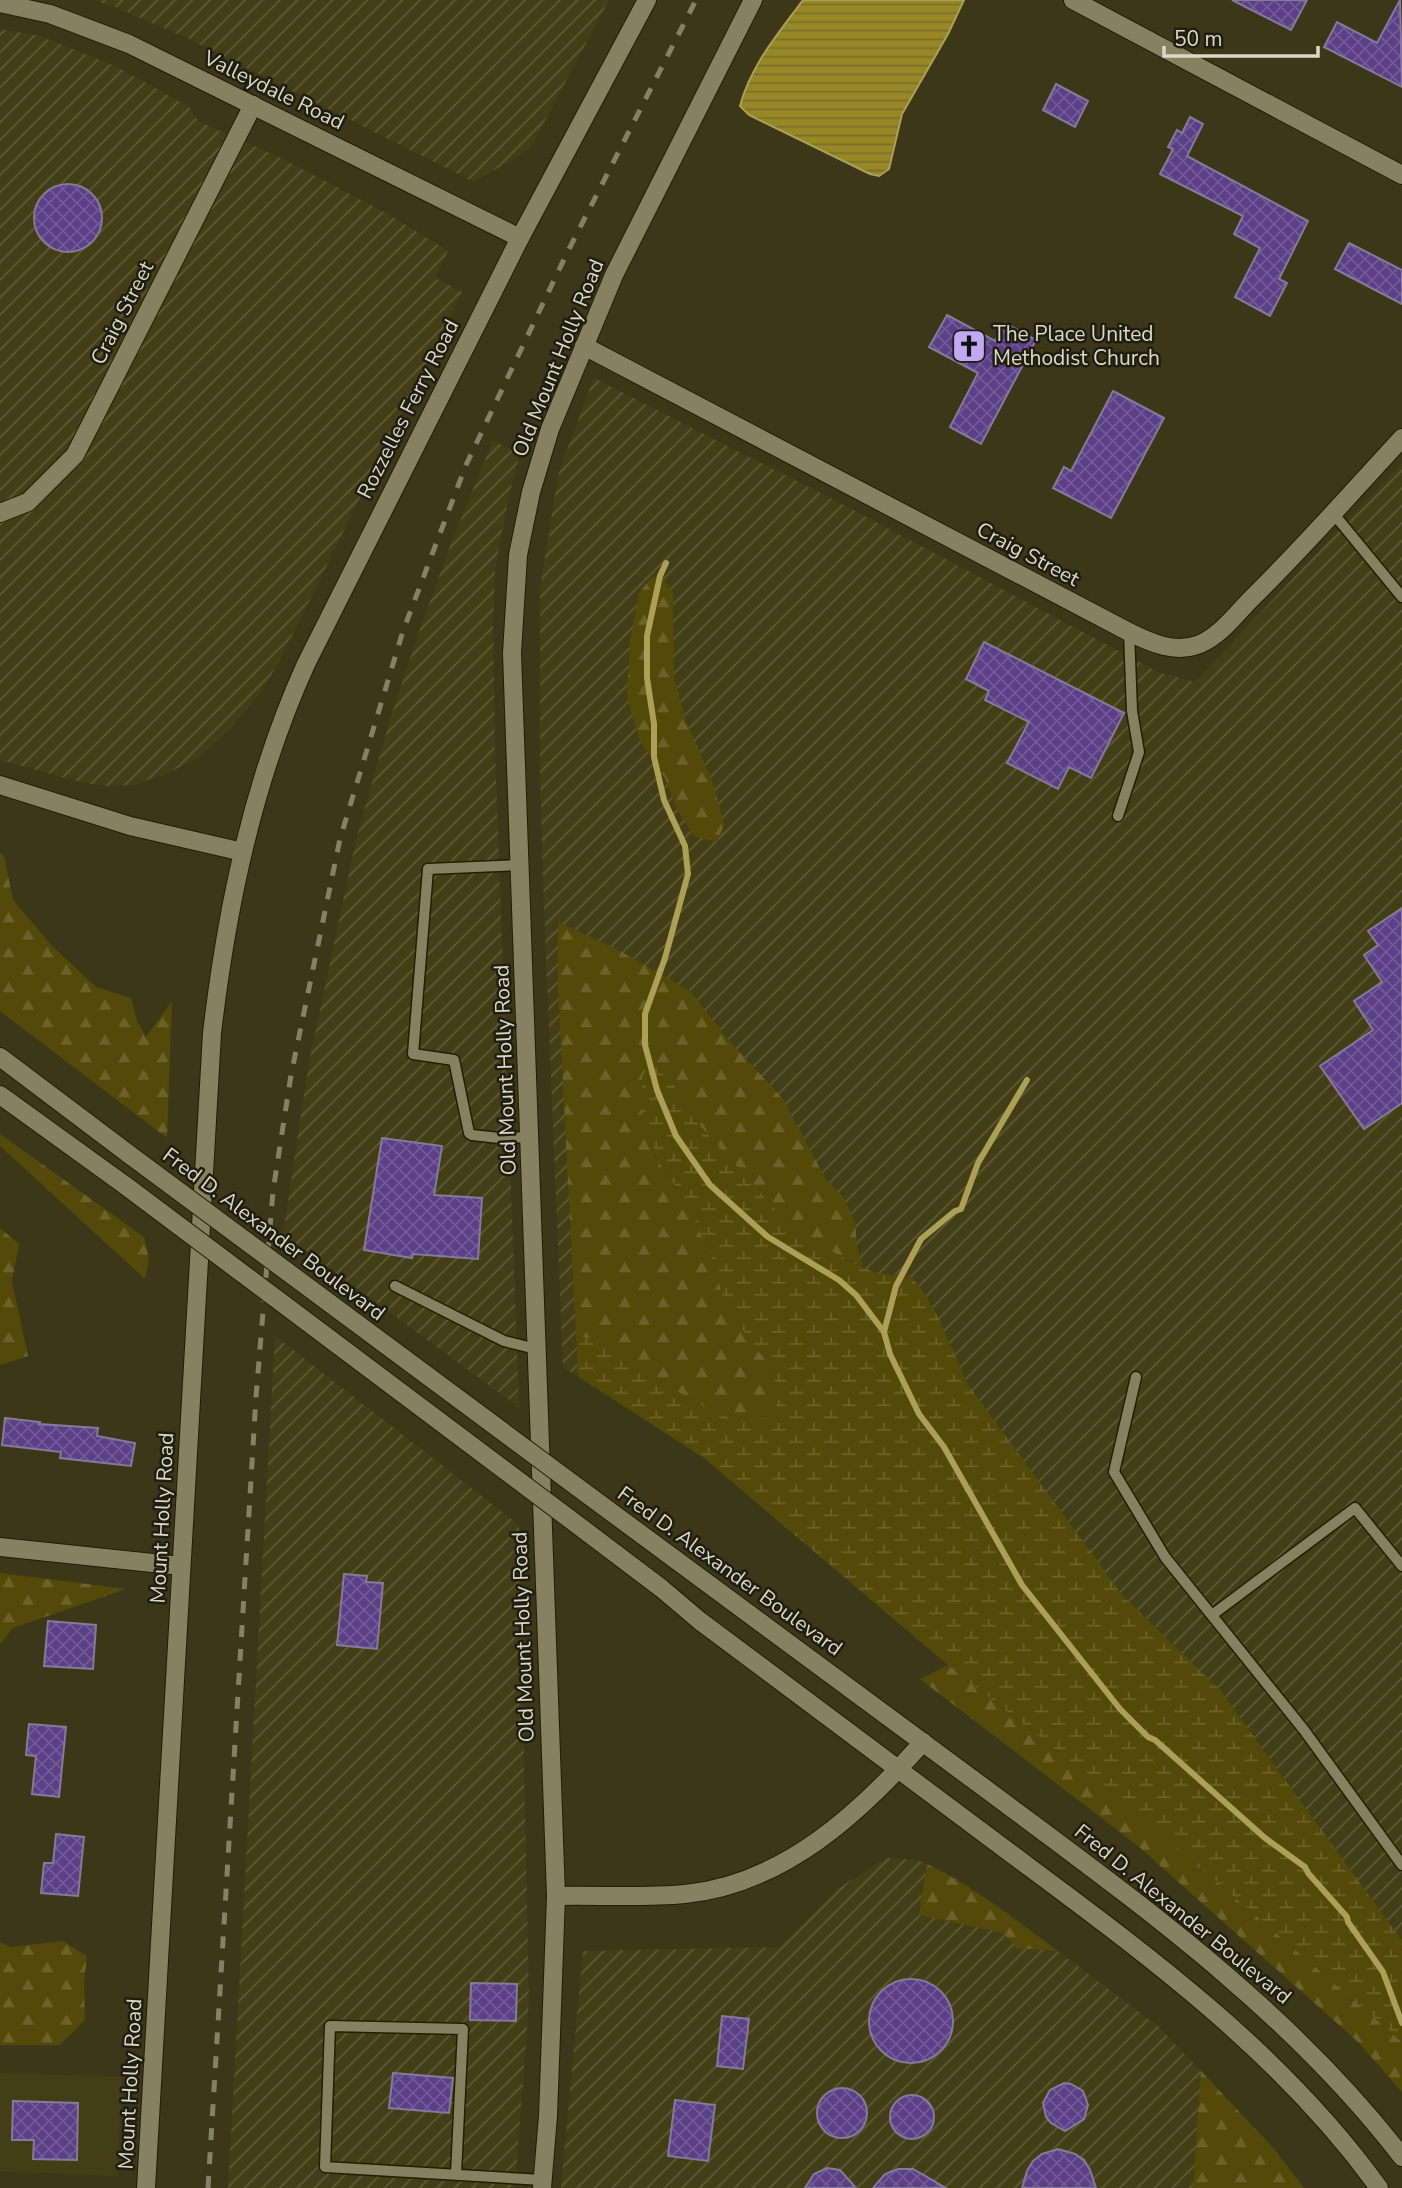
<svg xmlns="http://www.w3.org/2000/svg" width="1402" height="2188" font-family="'Nunito Sans',sans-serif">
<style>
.built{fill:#443e17}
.industrial{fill:url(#industrial-furrows)}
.forest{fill:url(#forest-firs)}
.wetland{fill:url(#wetland-marsh)}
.water{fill:url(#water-rules);stroke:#aba055;stroke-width:2}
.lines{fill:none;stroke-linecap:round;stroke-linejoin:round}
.stream{stroke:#aba055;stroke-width:6}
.building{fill:url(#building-cross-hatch);stroke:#847a99;stroke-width:2}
.lane-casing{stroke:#231e01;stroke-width:13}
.street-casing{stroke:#231e01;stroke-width:20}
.secondary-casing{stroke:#231e01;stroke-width:20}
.lane{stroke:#868160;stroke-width:10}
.street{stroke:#868160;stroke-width:18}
.secondary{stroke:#868160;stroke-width:18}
.rail{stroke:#848168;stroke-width:5;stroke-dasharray:12 12;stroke-linecap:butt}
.secondary-bridge-casing{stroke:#231e01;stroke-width:20;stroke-linecap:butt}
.secondary-bridge{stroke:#868160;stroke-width:18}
.labels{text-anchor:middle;stroke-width:5;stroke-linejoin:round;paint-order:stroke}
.street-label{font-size:21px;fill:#dad8c6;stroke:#201e11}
.poi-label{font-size:21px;fill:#dad8c6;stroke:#201e11;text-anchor:start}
</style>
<defs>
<pattern id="industrial-furrows" width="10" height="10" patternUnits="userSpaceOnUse" patternTransform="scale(1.75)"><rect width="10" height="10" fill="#443e17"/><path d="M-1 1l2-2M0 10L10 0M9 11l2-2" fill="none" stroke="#5e5937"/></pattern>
<pattern id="forest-firs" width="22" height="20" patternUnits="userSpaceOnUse" patternTransform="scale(1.75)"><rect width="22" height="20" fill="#534908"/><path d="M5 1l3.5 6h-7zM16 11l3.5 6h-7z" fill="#6b622a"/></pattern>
<pattern id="wetland-marsh" width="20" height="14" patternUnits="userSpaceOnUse" patternTransform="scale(1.75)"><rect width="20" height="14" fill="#534908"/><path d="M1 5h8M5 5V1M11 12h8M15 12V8" fill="none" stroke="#6b622a"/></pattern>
<pattern id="water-rules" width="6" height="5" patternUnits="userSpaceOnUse" patternTransform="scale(1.75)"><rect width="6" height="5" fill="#978825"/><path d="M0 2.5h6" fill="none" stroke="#796f2d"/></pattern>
<pattern id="building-cross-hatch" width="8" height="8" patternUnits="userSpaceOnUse" patternTransform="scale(1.75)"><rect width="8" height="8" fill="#5b3f87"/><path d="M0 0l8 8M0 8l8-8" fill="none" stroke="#725a96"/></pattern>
</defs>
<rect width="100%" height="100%" fill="#3c3719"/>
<path class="built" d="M 0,2073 L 122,2077 L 117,2176 L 0,2171 Z"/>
<g class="industrial">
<path d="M 93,0 L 609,0 L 530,149 L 474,182 L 189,39 L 113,6 Z"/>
<path d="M 0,29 L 40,36 L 115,66 L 179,101 L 189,107 L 198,121 L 283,159 L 388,214 L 448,251 L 435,278 L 462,292 L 278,664 L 262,690 L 233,726 L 202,755 L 170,772 L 134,785 L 109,786 L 84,783 L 0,760 Z"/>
<path d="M 594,378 L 840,503 L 1158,672 L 1195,682 L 1402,463 L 1402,2042 L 1149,1823 L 948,1665 L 704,1458 L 563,1367 L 543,882 L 540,770 L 540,588 L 559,471 Z"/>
<path d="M 493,441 L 520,453 L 509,495 L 495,569 L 493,625 L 495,753 L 519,1407 L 283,1234 L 309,1062 L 356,840 L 390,719 L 422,623 L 453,538 Z"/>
<path d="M 275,1336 L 519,1525 L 529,2001 L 515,2188 L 228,2188 Z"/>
<path d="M 887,1858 L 918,1860 L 955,1878 L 1006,1912 L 1159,2027 L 1274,2149 L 1304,2188 L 561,2188 L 583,1951 L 780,1947 L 837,1889 Z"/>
</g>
<g class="forest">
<path d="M 660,576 L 673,592 L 674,678 L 686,721 L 712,780 L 724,825 L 717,842 L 694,836 L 676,808 L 665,778 L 640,741 L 627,698 L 630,642 L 639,593 L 650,579 Z"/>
<path d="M 0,853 L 4,856 L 13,900 L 52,946 L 96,987 L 131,998 L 137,1021 L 146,1037 L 172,1001 L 167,1138 L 0,1011 Z"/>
<path d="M 558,922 L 616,949 L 689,990 L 732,1044 L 783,1099 L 825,1178 L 844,1198 L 855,1222 L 857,1246 L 863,1267 L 828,1250 L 791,1227 L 695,1120 L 664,1069 L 655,1156 L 690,1209 L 714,1263 L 725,1306 L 770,1366 L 780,1397 L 771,1418 L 729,1418 L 631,1368 L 597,1339 L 576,1336 L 558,987 Z"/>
<path d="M 0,1134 L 144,1237 L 149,1259 L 145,1279 L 0,1146 Z"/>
<path d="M 0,1228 L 19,1244 L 12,1282 L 28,1356 L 0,1365 Z"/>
<path d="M 0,1573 L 126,1589 L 13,1628 L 0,1644 Z"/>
<path d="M 948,1665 L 1149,1823 L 1402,2042 L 1402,2092 L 1358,2042 L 1138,1846 L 920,1679 Z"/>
<path d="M 927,1864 C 974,1887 1015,1919 1057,1951 L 1016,1948 L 1004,1933 L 919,1915 Z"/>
<path d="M 63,1941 L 87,1956 L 84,1981 L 85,2020 L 60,2045 L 0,2045 L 0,1942 L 10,1947 Z"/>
<path d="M 1201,2071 L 1274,2149 L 1304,2188 L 1193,2188 Z"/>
</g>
<path class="wetland" d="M 650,1065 L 664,1069 L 695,1120 L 791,1227 L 850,1262 L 876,1273 L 911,1277 L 922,1289 L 939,1319 L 968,1385 L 1123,1596 L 1220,1690 L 1402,1941 L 1402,2042 L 1149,1823 L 948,1665 L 704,1458 L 578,1376 L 576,1336 L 597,1339 L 631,1368 L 729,1418 L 770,1418 L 780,1397 L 770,1366 L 725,1306 L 714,1263 L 690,1209 L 656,1156 L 641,1111 L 642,1076 Z"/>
<path class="water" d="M 803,0 L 964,0 L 948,34 L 902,114 L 889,169 L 879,176 L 870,174 L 749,115 L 740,106 C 751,65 778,34 803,0 Z"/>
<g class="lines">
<g class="stream">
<path d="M 666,563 L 660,576 L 647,636 L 647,678 L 654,724 L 654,757 L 664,800 L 685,846 L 688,874 L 665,958 L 645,1014 L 645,1045 L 657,1090 L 676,1136 L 710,1185 L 768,1237 L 839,1280 L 856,1295 L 884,1332 L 890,1354 L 919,1414 L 944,1447 L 1022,1585 L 1120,1709 L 1148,1737 L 1155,1740 L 1265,1838 L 1305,1867 L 1308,1873 L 1347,1917 L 1348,1922 L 1383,1972 L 1402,2023"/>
<path d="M 884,1332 L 896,1286 L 921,1239 L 955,1211 L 961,1209 L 978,1163 L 1027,1080"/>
</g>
</g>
<g class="building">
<path d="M 1232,0 L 1307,0 L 1291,30 Z"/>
<path d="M 1400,0 L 1402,87 L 1324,47 L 1337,22 L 1377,43 Z"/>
<path d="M 1056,84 L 1088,101 L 1075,127 L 1043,110 Z"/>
<path d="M 1190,117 L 1203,124 L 1187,156 L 1308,221 L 1279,279 L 1287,283 L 1270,316 L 1235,297 L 1260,248 L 1234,234 L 1243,216 L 1160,174 L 1173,149 L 1168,147 L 1177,130 L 1182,133 Z"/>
<circle cx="68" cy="218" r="34"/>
<path d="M 1349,243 L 1402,270 L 1402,304 L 1335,269 Z"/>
<path d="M 947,315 L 995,341 L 1005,323 L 1036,340 L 981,444 L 950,427 L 978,373 L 929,347 Z"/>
<path d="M 1113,391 L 1164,418 L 1111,518 L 1053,488 L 1064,467 L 1071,471 Z"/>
<path d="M 984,642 L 1124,713 L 1091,778 L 1069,767 L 1058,789 L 1007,763 L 1029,722 L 985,700 L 989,691 L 966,679 Z"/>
<path d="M 1402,908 L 1402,1103 L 1364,1129 L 1320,1066 L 1373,1030 L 1354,1001 L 1382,982 L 1364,955 L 1378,945 L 1368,931 Z"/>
<path d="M 382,1138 L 442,1146 L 434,1195 L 482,1198 L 478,1259 L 413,1254 L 412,1258 L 364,1250 Z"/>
<path d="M 5,1418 L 40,1422 L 39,1424 L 98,1428 L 97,1436 L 135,1443 L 131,1466 L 60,1458 L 61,1452 L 2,1445 Z"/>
<path d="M 344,1574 L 367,1576 L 366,1582 L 383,1583 L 377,1649 L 337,1645 Z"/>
<path d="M 48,1621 L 96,1625 L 93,1669 L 44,1666 Z"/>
<path d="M 29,1724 L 66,1727 L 59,1797 L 32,1794 L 36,1756 L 26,1755 Z"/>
<path d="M 56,1834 L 84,1837 L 78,1896 L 41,1893 L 44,1863 L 53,1863 Z"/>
<circle cx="911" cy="2021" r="42"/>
<path d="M 471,1983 L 517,1984 L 516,2021 L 470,2020 Z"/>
<path d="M 722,2016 L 749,2019 L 743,2069 L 717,2066 Z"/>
<path d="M 393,2073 L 453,2078 L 449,2113 L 389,2108 Z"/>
<path d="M 1064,2083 L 1071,2084 L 1083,2091 L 1088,2105 L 1084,2119 L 1065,2131 L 1051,2123 L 1046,2117 L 1043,2103 L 1050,2090 Z"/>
<circle cx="842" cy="2113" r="25"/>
<circle cx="912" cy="2117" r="22"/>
<path d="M 675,2100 L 715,2105 L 708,2161 L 668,2156 Z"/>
<path d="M 13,2101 L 78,2103 L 77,2160 L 33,2159 L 34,2140 L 12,2140 Z"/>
<path d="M 1058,2149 L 1075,2154 L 1084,2160 L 1090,2170 L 1096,2188 L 1022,2188 L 1027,2171 L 1033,2161 L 1042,2154 Z"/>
<path d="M 827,2168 L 840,2170 L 856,2188 L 805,2188 L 814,2174 Z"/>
<path d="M 898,2169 L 913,2169 L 946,2188 L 873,2188 L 885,2174 Z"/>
</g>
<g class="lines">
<g class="lane-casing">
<g id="lane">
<path d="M 1333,513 L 1402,597"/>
<path d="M 1118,816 L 1139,752 L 1132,711 L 1129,632"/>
<path d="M 519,865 L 428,869 L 413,1054 L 454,1060 L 469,1133 L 472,1135 L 499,1138 L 531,1137"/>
<path d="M 395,1286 L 504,1341 L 536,1349"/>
<path d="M 1136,1377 L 1114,1472 L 1165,1557 L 1304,1730 L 1402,1865"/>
<path d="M 1212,1615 L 1355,1508 L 1402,1566"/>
<path d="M 456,2174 L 463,2029 L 330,2026 L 325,2167 L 543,2180"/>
</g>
</g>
<g class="street-casing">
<g id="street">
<path d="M 1073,0 L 1402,175"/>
<path d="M 584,346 L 1129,632 C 1151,643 1175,654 1200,644 C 1221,635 1236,614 1252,598 C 1304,547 1352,492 1402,438"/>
<path d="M 0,513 L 28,502 L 75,455 L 253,105"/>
<path d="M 0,785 L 130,826 L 243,852"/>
<path d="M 0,1547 L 181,1566"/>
</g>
</g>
<g class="secondary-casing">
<g id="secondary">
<path d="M 0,3 L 50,14 L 129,44 L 520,238"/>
<path d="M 0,1057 L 130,1155"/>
<path d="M 0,1095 L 126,1186"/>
<path d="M 584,1492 C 721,1593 857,1694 994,1795 C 1140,1904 1290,2011 1402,2157"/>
<path d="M 583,1529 L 661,1588 L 700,1621 C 804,1699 908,1777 1013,1855 C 1146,1954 1281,2052 1379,2188"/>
<path d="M 556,1896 C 599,1895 643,1898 685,1894 C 784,1884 860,1813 923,1742"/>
<path d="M 146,2188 L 212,1033 C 227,906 253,781 306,664 L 520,238 L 647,0"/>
<path d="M 542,2188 L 548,2116 L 556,1896 L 512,653 L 518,555 L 531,492 L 550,429 L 614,275 L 753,0"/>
</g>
</g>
<use href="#lane" class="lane"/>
<use href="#street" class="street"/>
<use href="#secondary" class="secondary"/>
<path class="rail" d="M 208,2188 L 256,1397 L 273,1191 L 291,1075 L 340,839 L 403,631 L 466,465 L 567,253 L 696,0"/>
<g class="secondary-bridge-casing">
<g id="secondary-bridge">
<path d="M 130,1155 L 584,1492"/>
<path d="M 126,1186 L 583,1529"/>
</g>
</g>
<use href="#secondary-bridge" class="secondary-bridge"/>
</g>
<defs>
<g id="church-square" transform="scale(1.75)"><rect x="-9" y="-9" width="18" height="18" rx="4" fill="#c1a8f3" stroke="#201e11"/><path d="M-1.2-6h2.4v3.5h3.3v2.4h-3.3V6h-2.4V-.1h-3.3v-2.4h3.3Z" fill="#111"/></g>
</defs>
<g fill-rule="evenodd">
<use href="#church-square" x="969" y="346"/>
</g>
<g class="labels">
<g class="street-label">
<text transform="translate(274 90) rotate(26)" y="7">Valleydale Road</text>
<text transform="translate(122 313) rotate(-63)" y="7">Craig Street</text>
<text transform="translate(558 358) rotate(-68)" y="7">Old Mount Holly Road</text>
<text transform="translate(408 409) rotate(-63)" y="7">Rozzelles Ferry Road</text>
<text transform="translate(1028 554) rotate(28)" y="7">Craig Street</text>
<text transform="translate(505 1070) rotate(-92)" y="7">Old Mount Holly Road</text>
<text transform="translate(274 1234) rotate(37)" y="7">Fred D. Alexander Boulevard</text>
<text transform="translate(162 1518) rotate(-87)" y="7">Mount Holly Road</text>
<text transform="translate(730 1571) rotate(36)" y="7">Fred D. Alexander Boulevard</text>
<text transform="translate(523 1637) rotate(-92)" y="7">Old Mount Holly Road</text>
<text transform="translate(1183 1914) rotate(39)" y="7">Fred D. Alexander Boulevard</text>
<text transform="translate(130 2084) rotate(-87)" y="7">Mount Holly Road</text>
</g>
<g class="poi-label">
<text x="993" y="341">The Place United<tspan x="993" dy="24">Methodist Church</tspan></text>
</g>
</g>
<path d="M1164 46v10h154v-10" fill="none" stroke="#dad8c6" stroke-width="3.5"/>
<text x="1174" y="46" font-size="21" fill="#dad8c6" stroke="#201e11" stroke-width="5" paint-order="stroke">50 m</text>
</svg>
